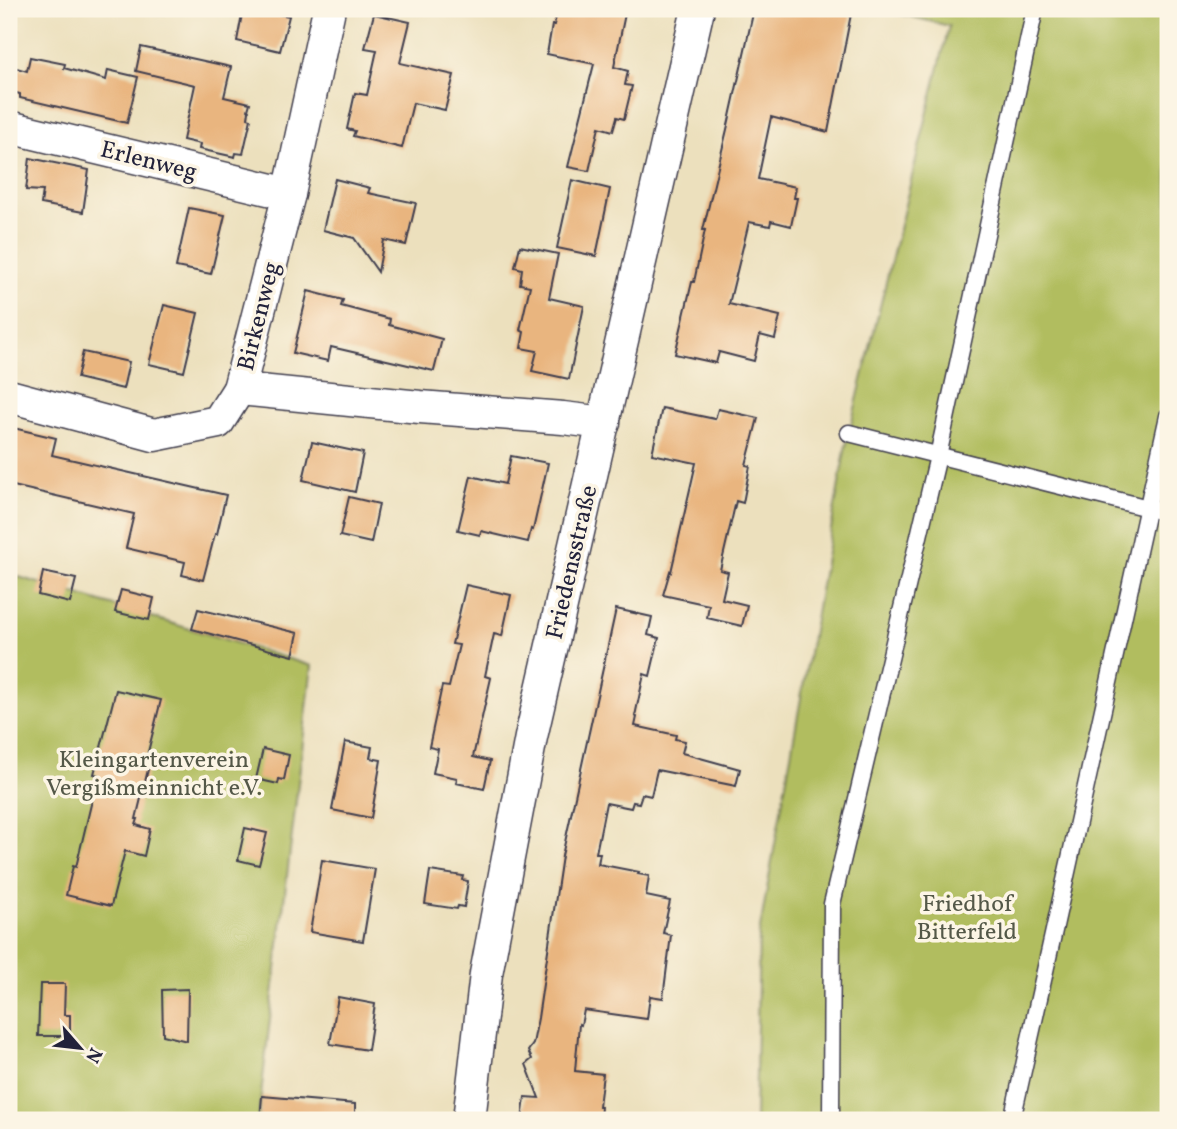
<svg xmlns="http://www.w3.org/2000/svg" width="1177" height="1129" font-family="Vollkorn,serif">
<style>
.green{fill:#b1bd5f;stroke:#6a704d;stroke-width:2}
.building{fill:#e9b57f}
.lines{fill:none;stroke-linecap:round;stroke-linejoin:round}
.lane-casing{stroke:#403e4e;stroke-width:19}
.street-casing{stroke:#403e4e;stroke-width:35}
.lane{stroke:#fff;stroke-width:16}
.street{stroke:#fff;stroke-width:32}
.labels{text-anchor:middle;stroke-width:7;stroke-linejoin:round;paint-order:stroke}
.street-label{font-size:24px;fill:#22223b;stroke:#fcf5e5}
.park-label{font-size:24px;fill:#545848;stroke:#fcf5e5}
</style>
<rect width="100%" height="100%" fill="#fcf5e5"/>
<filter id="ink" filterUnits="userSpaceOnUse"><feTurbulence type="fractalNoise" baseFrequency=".0143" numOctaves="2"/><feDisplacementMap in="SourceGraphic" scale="14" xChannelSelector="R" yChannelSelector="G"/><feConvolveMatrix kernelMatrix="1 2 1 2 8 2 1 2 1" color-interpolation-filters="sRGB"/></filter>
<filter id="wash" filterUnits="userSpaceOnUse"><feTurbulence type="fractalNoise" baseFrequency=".00686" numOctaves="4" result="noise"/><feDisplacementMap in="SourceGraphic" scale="28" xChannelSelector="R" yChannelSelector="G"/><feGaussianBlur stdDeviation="1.57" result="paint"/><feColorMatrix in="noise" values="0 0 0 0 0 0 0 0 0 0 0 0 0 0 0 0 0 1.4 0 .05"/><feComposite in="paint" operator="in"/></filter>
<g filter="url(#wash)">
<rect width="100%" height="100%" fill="#ece0bd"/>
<g class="green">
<path d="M 880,9 L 1168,9 L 1168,1120 L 755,1120 L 759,934 L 846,445 L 949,26 Z"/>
<path d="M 9,574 L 312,666 L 258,1120 L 9,1120 Z"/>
</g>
<g id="blocks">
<g class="building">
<path d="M 243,9 L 254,9 L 289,16 L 280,51 L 237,41 Z"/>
<path d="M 558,9 L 626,9 L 614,67 L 628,71 L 625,85 L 632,86 L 624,119 L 617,117 L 613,131 L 599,127 L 589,171 L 568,167 L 594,64 L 547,54 L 552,25 L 554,25 Z"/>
<path d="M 754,9 L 852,9 L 828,132 L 771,117 L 758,179 L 796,187 L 794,198 L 797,198 L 791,226 L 771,221 L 770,226 L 749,222 L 729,304 L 780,316 L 775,339 L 760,335 L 754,361 L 719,352 L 716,363 L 675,354 L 692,282 L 694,282 L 705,230 L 703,230 L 729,121 Z"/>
<path d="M 374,14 L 410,22 L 400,63 L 454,75 L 445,110 L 413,103 L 402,148 L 353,136 L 355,131 L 347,129 L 355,93 L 367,95 L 377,50 L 365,48 Z"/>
<path d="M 141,47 L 231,67 L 224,97 L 250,103 L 248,110 L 249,111 L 248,118 L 251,119 L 243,154 L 236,153 L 235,157 L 199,149 L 200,144 L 183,140 L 195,85 L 136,71 Z"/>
<path d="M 30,57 L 65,64 L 64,68 L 106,80 L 108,70 L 138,77 L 127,123 L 20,98 L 20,94 L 9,91 L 13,67 L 27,71 Z"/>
<path d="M 30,158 L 89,170 L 83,212 L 41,204 L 43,191 L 26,190 Z"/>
<path d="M 335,179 L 370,188 L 368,193 L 416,203 L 406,245 L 384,240 L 378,272 L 354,238 L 323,230 Z"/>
<path d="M 572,180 L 610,189 L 596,256 L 557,248 Z"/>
<path d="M 189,208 L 225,215 L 211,274 L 176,267 Z"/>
<path d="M 520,246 L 558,254 L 549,298 L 584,306 L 569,379 L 532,371 L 537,351 L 521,348 L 524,332 L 520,330 L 530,286 L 520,284 L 522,269 L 515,267 Z"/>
<path d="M 308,291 L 343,300 L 341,306 L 390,319 L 389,325 L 442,339 L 434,371 L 331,347 L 328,361 L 293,353 Z"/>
<path d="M 164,305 L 198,313 L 184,372 L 149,364 Z"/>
<path d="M 83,352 L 129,362 L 123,389 L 77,378 Z"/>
<path d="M 662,408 L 715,419 L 718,409 L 758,418 L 746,465 L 750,466 L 743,503 L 736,501 L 720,570 L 728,572 L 722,599 L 747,605 L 742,626 L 707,618 L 709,605 L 663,595 L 670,571 L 671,572 L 696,463 L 652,454 Z"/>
<path d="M 9,427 L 56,438 L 52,455 L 226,495 L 217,534 L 215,534 L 203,580 L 182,575 L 185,562 L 126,548 L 134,514 L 9,485 Z"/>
<path d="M 312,442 L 363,453 L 355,492 L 303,480 Z"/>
<path d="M 511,456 L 548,463 L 533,530 L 531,529 L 528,542 L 481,531 L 480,535 L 458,530 L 471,476 L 505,484 Z"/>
<path d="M 349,497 L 379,504 L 371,543 L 340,536 Z"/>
<path d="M 43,572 L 76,579 L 70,603 L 38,595 Z"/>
<path d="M 466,585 L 511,595 L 502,636 L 494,634 L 485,676 L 491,678 L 473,757 L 490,761 L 484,789 L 456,783 L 457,778 L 433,773 L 438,749 L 429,747 L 442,686 L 449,687 L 459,645 L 452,644 Z"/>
<path d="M 121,590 L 154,598 L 149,620 L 115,612 Z"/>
<path d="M 198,609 L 298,633 L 293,656 L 192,629 Z"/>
<path d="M 616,609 L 652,617 L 648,635 L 659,638 L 650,676 L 644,674 L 635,716 L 637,717 L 635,726 L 676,735 L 675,739 L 685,741 L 682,753 L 740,769 L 736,786 L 657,770 L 651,796 L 642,794 L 639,803 L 633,802 L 631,808 L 606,803 L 596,853 L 600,853 L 598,864 L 639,872 L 638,874 L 649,876 L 646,896 L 670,901 L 663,933 L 671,935 L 663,998 L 650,996 L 647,1019 L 584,1010 L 581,1025 L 579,1024 L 575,1071 L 603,1074 L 599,1106 L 601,1106 L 600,1120 L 522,1120 L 525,1097 L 539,1098 L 526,1064 L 532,1059 L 528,1051 L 533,1044 L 538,1018 L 562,856 Z"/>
<path d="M 116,690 L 161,700 L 147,756 L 151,757 L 136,819 L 138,819 L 136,825 L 150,829 L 144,856 L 125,851 L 111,906 L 66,895 L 73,866 L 76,867 L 98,775 L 94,774 Z"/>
<path d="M 345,742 L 372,747 L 370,758 L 381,760 L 371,818 L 332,810 Z"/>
<path d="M 263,749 L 289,755 L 284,780 L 279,779 L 278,784 L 256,779 Z"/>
<path d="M 245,828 L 267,833 L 259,865 L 238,860 Z"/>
<path d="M 322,860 L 375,869 L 363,941 L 310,932 Z"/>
<path d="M 430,871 L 463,876 L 462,880 L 468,881 L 464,907 L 458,906 L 457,909 L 425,904 Z"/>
<path d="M 40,984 L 65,984 L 64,1015 L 70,1015 L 70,1036 L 38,1036 Z"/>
<path d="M 188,989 L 187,1041 L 163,1035 L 162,990 Z"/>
<path d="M 338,997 L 375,1004 L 368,1050 L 330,1044 Z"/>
<path d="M 262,1096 L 355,1104 L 355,1120 L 260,1120 Z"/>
</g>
</g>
</g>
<g filter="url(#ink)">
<use href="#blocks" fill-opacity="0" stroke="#403e4e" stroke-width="2"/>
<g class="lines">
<g class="lane-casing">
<g id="lane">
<path d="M 849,433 L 1168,513"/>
<path d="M 831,1120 L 832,904 L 938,456 L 1035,9"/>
<path d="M 1012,1120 L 1168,416"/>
</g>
</g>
<g class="street-casing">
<g id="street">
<path d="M 329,9 L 289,194 L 239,389 L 420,407 L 563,418 L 604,423"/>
<path d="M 9,127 L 289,194"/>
<path d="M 9,396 L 154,435 L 218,422 L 239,389"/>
<path d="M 469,1120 L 486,974 L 531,737 L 698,9"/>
</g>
</g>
<use href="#lane" class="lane"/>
<use href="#street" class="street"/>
</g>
</g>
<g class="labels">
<g class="street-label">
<text transform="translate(149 160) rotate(14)" y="8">Erlenweg</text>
<text transform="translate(258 316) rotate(-76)" y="8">Birkenweg</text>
<text transform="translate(571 562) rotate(-77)" y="8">Friedensstraße</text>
</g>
<g class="park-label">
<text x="154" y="767">Kleingartenverein<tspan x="154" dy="28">Vergißmeinnicht e.V.</tspan></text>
<text x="967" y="911">Friedhof<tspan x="967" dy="28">Bitterfeld</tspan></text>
</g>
</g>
<rect width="1177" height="1129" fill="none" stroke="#fcf5e5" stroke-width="35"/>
<g transform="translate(80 1048) rotate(118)" stroke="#fcf5e5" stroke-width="5" paint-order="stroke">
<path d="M0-5L12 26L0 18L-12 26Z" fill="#22223b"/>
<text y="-10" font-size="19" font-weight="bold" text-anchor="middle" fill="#22223b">N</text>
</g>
</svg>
